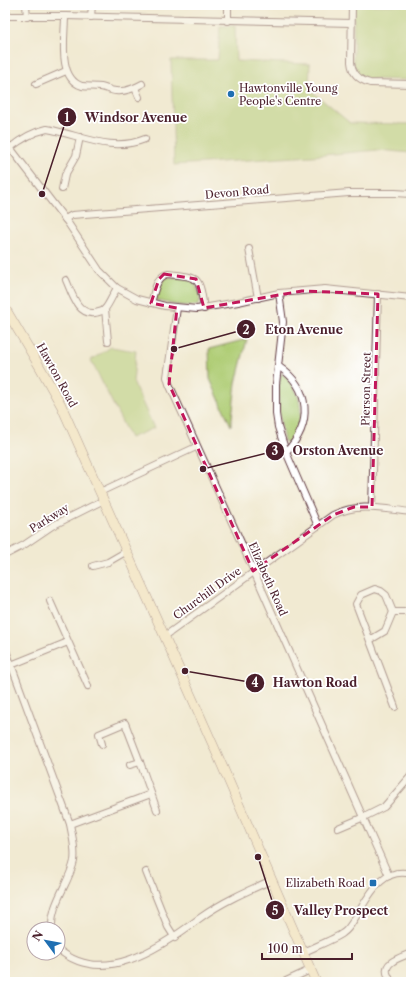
<svg xmlns="http://www.w3.org/2000/svg" width="416" height="987" font-family="'Libre Caslon Text',serif">
<style>
.green{fill:#aecc73;stroke:#7c764f}
.lines{fill:none;stroke-linecap:round;stroke-linejoin:round}
.street-casing{stroke:#633d44;stroke-width:8}
.secondary-casing{stroke:#633d44;stroke-width:10}
.street{stroke:#fff;stroke-width:6}
.secondary{stroke:#f9e7c3;stroke-width:9}
.marked{fill:none;stroke:#c2185b;stroke-width:3;stroke-dasharray:8 5;stroke-linejoin:round}
.poi-dot{fill:#1f6fb2;stroke:#fff;stroke-width:1.5}
.labels{text-anchor:middle;stroke-width:3.5;stroke-linejoin:round;paint-order:stroke}
.poi-label{font-size:11px;fill:#4a1f2b;stroke:#fff;text-anchor:start}
.street-label{font-size:11px;fill:#4a1f2b;stroke:#fff}
.leader{fill:none;stroke:#4a1f2b;stroke-width:1.5}
.callout-dot{fill:#4a1f2b;stroke:#fff;stroke-width:1.5}
.mark-label{font-size:12px;text-anchor:middle;font-weight:bold;fill:#fff}
.callout-label{font-size:12px;text-anchor:middle;font-weight:bold;fill:#4a1f2b;stroke:#fff;stroke-width:3.5;stroke-linejoin:round;paint-order:stroke}
</style>
<rect width="100%" height="100%" fill="#fff"/>
<filter id="ink" filterUnits="userSpaceOnUse"><feTurbulence type="fractalNoise" baseFrequency=".025" numOctaves="2"/><feDisplacementMap in="SourceGraphic" scale="8" xChannelSelector="R" yChannelSelector="G"/><feConvolveMatrix kernelMatrix="1 2 1 2 8 2 1 2 1" color-interpolation-filters="sRGB"/></filter>
<filter id="wash" filterUnits="userSpaceOnUse"><feTurbulence type="fractalNoise" baseFrequency=".012" numOctaves="4" result="noise"/><feDisplacementMap in="SourceGraphic" scale="16" xChannelSelector="R" yChannelSelector="G"/><feGaussianBlur stdDeviation="0.9" result="paint"/><feColorMatrix in="noise" values="0 0 0 0 0 0 0 0 0 0 0 0 0 0 0 0 0 1.4 0 .05"/><feComposite in="paint" operator="in"/></filter>
<g filter="url(#wash)">
<rect width="100%" height="100%" fill="#f1ead2"/>
<g class="green">
<path d="M 354,5 L 411,5 L 411,80 L 366,79 L 357,74 L 353,64 Z"/>
<path d="M 220,26 L 235,26 L 236,61 L 310,64 L 309,89 L 350,123 L 411,124 L 411,153 L 378,150 L 312,156 L 174,165 L 171,60 L 218,60 Z"/>
<path d="M 165,277 C 180,278 194,274 198,291 C 199,295 201,299 199,304 C 188,308 168,304 157,300 L 155,298 L 160,281 Z"/>
<path d="M 247,339 L 236,383 L 231,426 L 210,379 L 209,349 Z"/>
<path d="M 111,347 L 136,351 L 133,382 L 154,428 L 130,438 L 91,360 Z"/>
<path d="M 281,374 C 287,375 289,380 292,384 C 305,405 302,423 290,443 L 289,444 L 284,441 C 279,417 277,400 280,376 Z"/>
</g>
</g>
<g filter="url(#ink)">
<g class="lines">
<g class="street-casing">
<g id="street">
<path d="M 26,5 L 27,17"/>
<path d="M 352,5 L 351,62 C 352,73 359,80 370,83 L 411,84"/>
<path d="M 5,16 L 65,16 L 351,23"/>
<path d="M 65,16 C 65,37 57,78 82,86 C 88,87 95,86 101,87 C 106,88 111,91 116,91 C 125,92 135,88 142,84"/>
<path d="M 91,17 L 92,5"/>
<path d="M 228,21 L 228,5"/>
<path d="M 36,84 L 66,71"/>
<path d="M 135,88 L 139,97"/>
<path d="M 5,141 L 68,223 L 99,270 L 117,288 L 137,299 L 165,306 L 197,309 L 238,302 L 279,293 L 325,289 L 411,298"/>
<path d="M 10,148 C 21,139 33,132 47,129 C 81,135 111,153 145,139"/>
<path d="M 62,189 L 65,175 L 76,156 L 80,137"/>
<path d="M 65,219 L 72,215 L 349,193 L 395,193 L 411,194"/>
<path d="M 249,249 L 258,298"/>
<path d="M 66,280 C 72,293 77,315 95,313 C 98,312 101,312 104,310 C 109,305 113,294 117,288"/>
<path d="M 279,293 L 283,322 L 276,384 L 276,414 L 278,427 L 286,452 L 318,526"/>
<path d="M 151,303 C 154,294 156,276 168,274 C 200,278 199,275 204,309"/>
<path d="M 177,308 L 167,377 L 169,384 L 244,549 L 389,876"/>
<path d="M 105,309 L 108,341"/>
<path d="M 278,366 C 311,388 313,424 286,452"/>
<path d="M 100,492 L 196,447"/>
<path d="M 372,507 L 378,294"/>
<path d="M 5,555 L 24,545 L 52,526 L 104,500"/>
<path d="M 93,566 L 108,562 L 127,551"/>
<path d="M 50,601 L 88,686"/>
<path d="M 165,636 L 333,515 C 359,502 383,509 411,512"/>
<path d="M 370,640 L 385,631 L 393,612"/>
<path d="M 5,648 L 70,824 C 72,836 76,849 74,861 C 69,884 50,904 52,929"/>
<path d="M 11,665 L 68,642"/>
<path d="M 395,707 L 356,604 L 361,595 L 375,589 L 381,591 L 386,595 L 393,612 L 411,612"/>
<path d="M 102,744 L 99,734 L 125,723 L 140,762"/>
<path d="M 130,765 L 140,762 L 157,810"/>
<path d="M 70,824 L 151,794"/>
<path d="M 338,828 L 364,817 L 384,807 L 411,776"/>
<path d="M 146,872 L 168,927 L 175,938"/>
<path d="M 58,949 C 102,987 159,949 200,918 C 222,902 247,891 272,880"/>
<path d="M 304,952 C 314,947 335,939 343,933 C 348,930 352,923 355,918 C 368,898 381,866 411,874"/>
<path d="M 284,982 L 310,970"/>
<path d="M 391,982 C 390,979 388,976 387,973 C 384,961 403,957 411,953"/>
</g>
</g>
<g class="secondary-casing">
<path id="secondary" d="M 5,308 L 41,369 L 61,405 L 214,747 L 316,982"/>
</g>
<use href="#street" class="street"/>
<use href="#secondary" class="secondary"/>
</g>
</g>
<path d="M0 0H416V987H0ZM 164,274 L 196,279 L 204,308 L 302,291 L 378,294 L 372,507 L 354,507 L 333,515 L 253,571 L 169,384 L 177,308 L 151,303 L 159,279 Z" fill="#f1ead2" fill-opacity=".55" fill-rule="evenodd"/>
<path class="marked" d="M 164,274 L 196,279 L 204,308 L 302,291 L 378,294 L 372,507 L 354,507 L 333,515 L 253,571 L 169,384 L 177,308 L 151,303 L 159,279 Z"/>
<g class="poi-dot">
<circle cx="231" cy="94" r="4"/>
<rect x="369" y="879" width="8" height="8" rx="2"/>
</g>
<g class="labels">
<g class="poi-label">
<text x="239" y="92">Hawtonville Young<tspan x="239" dy="13">People's Centre</tspan></text>
<text x="365" y="887" text-anchor="end">Elizabeth Road</text>
</g>
<g class="street-label">
<text transform="translate(237 192) rotate(-5)" y="4">Devon Road</text>
<text transform="translate(57 375) rotate(61)" y="4">Hawton Road</text>
<text transform="translate(366 389) rotate(-89)" y="4">Pierson Street</text>
<text transform="translate(49 518) rotate(-32)" y="4">Parkway</text>
<text transform="translate(268 579) rotate(66)" y="4">Elizabeth Road</text>
<text transform="translate(207 593) rotate(-36)" y="4">Churchill Drive</text>
</g>
</g>
<path class="leader" d="M42 194L67 117M174 349L246 329M203 469L275 451M185 671L255 683M258 857L275 910"/>
<g class="callout-dot">
<circle cx="42" cy="194" r="4"/>
<circle cx="174" cy="349" r="4"/>
<circle cx="203" cy="469" r="4"/>
<circle cx="185" cy="671" r="4"/>
<circle cx="258" cy="857" r="4"/>
<circle cx="67" cy="117" r="10"/>
<circle cx="246" cy="329" r="10"/>
<circle cx="275" cy="451" r="10"/>
<circle cx="255" cy="683" r="10"/>
<circle cx="275" cy="910" r="10"/>
</g>
<g class="mark-label">
<text x="67" y="122">1</text>
<text x="246" y="334">2</text>
<text x="275" y="455">3</text>
<text x="255" y="687">4</text>
<text x="275" y="915">5</text>
</g>
<g class="callout-label">
<text x="136" y="122">Windsor Avenue</text>
<text x="304" y="334">Eton Avenue</text>
<text x="338" y="455">Orston Avenue</text>
<text x="315" y="687">Hawton Road</text>
<text x="341" y="915">Valley Prospect</text>
</g>
<rect width="416" height="987" fill="none" stroke="#fff" stroke-width="20"/>
<g transform="translate(46 941) rotate(302)"><circle r="19" fill="#ffffff" stroke="#b7a5aa"/>
<path d="M0-3L7 15L0 10L-7 15Z" fill="#1f6fb2"/>
<text y="-6" font-size="11" font-weight="bold" text-anchor="middle" fill="#4a1f2b">N</text>
</g>
<path d="M262 953v6h90v-6" fill="none" stroke="#4a1f2b" stroke-width="2"/>
<text x="268" y="953" font-size="12" fill="#4a1f2b" stroke="#ffffff" stroke-width="3" paint-order="stroke">100 m</text>
</svg>
